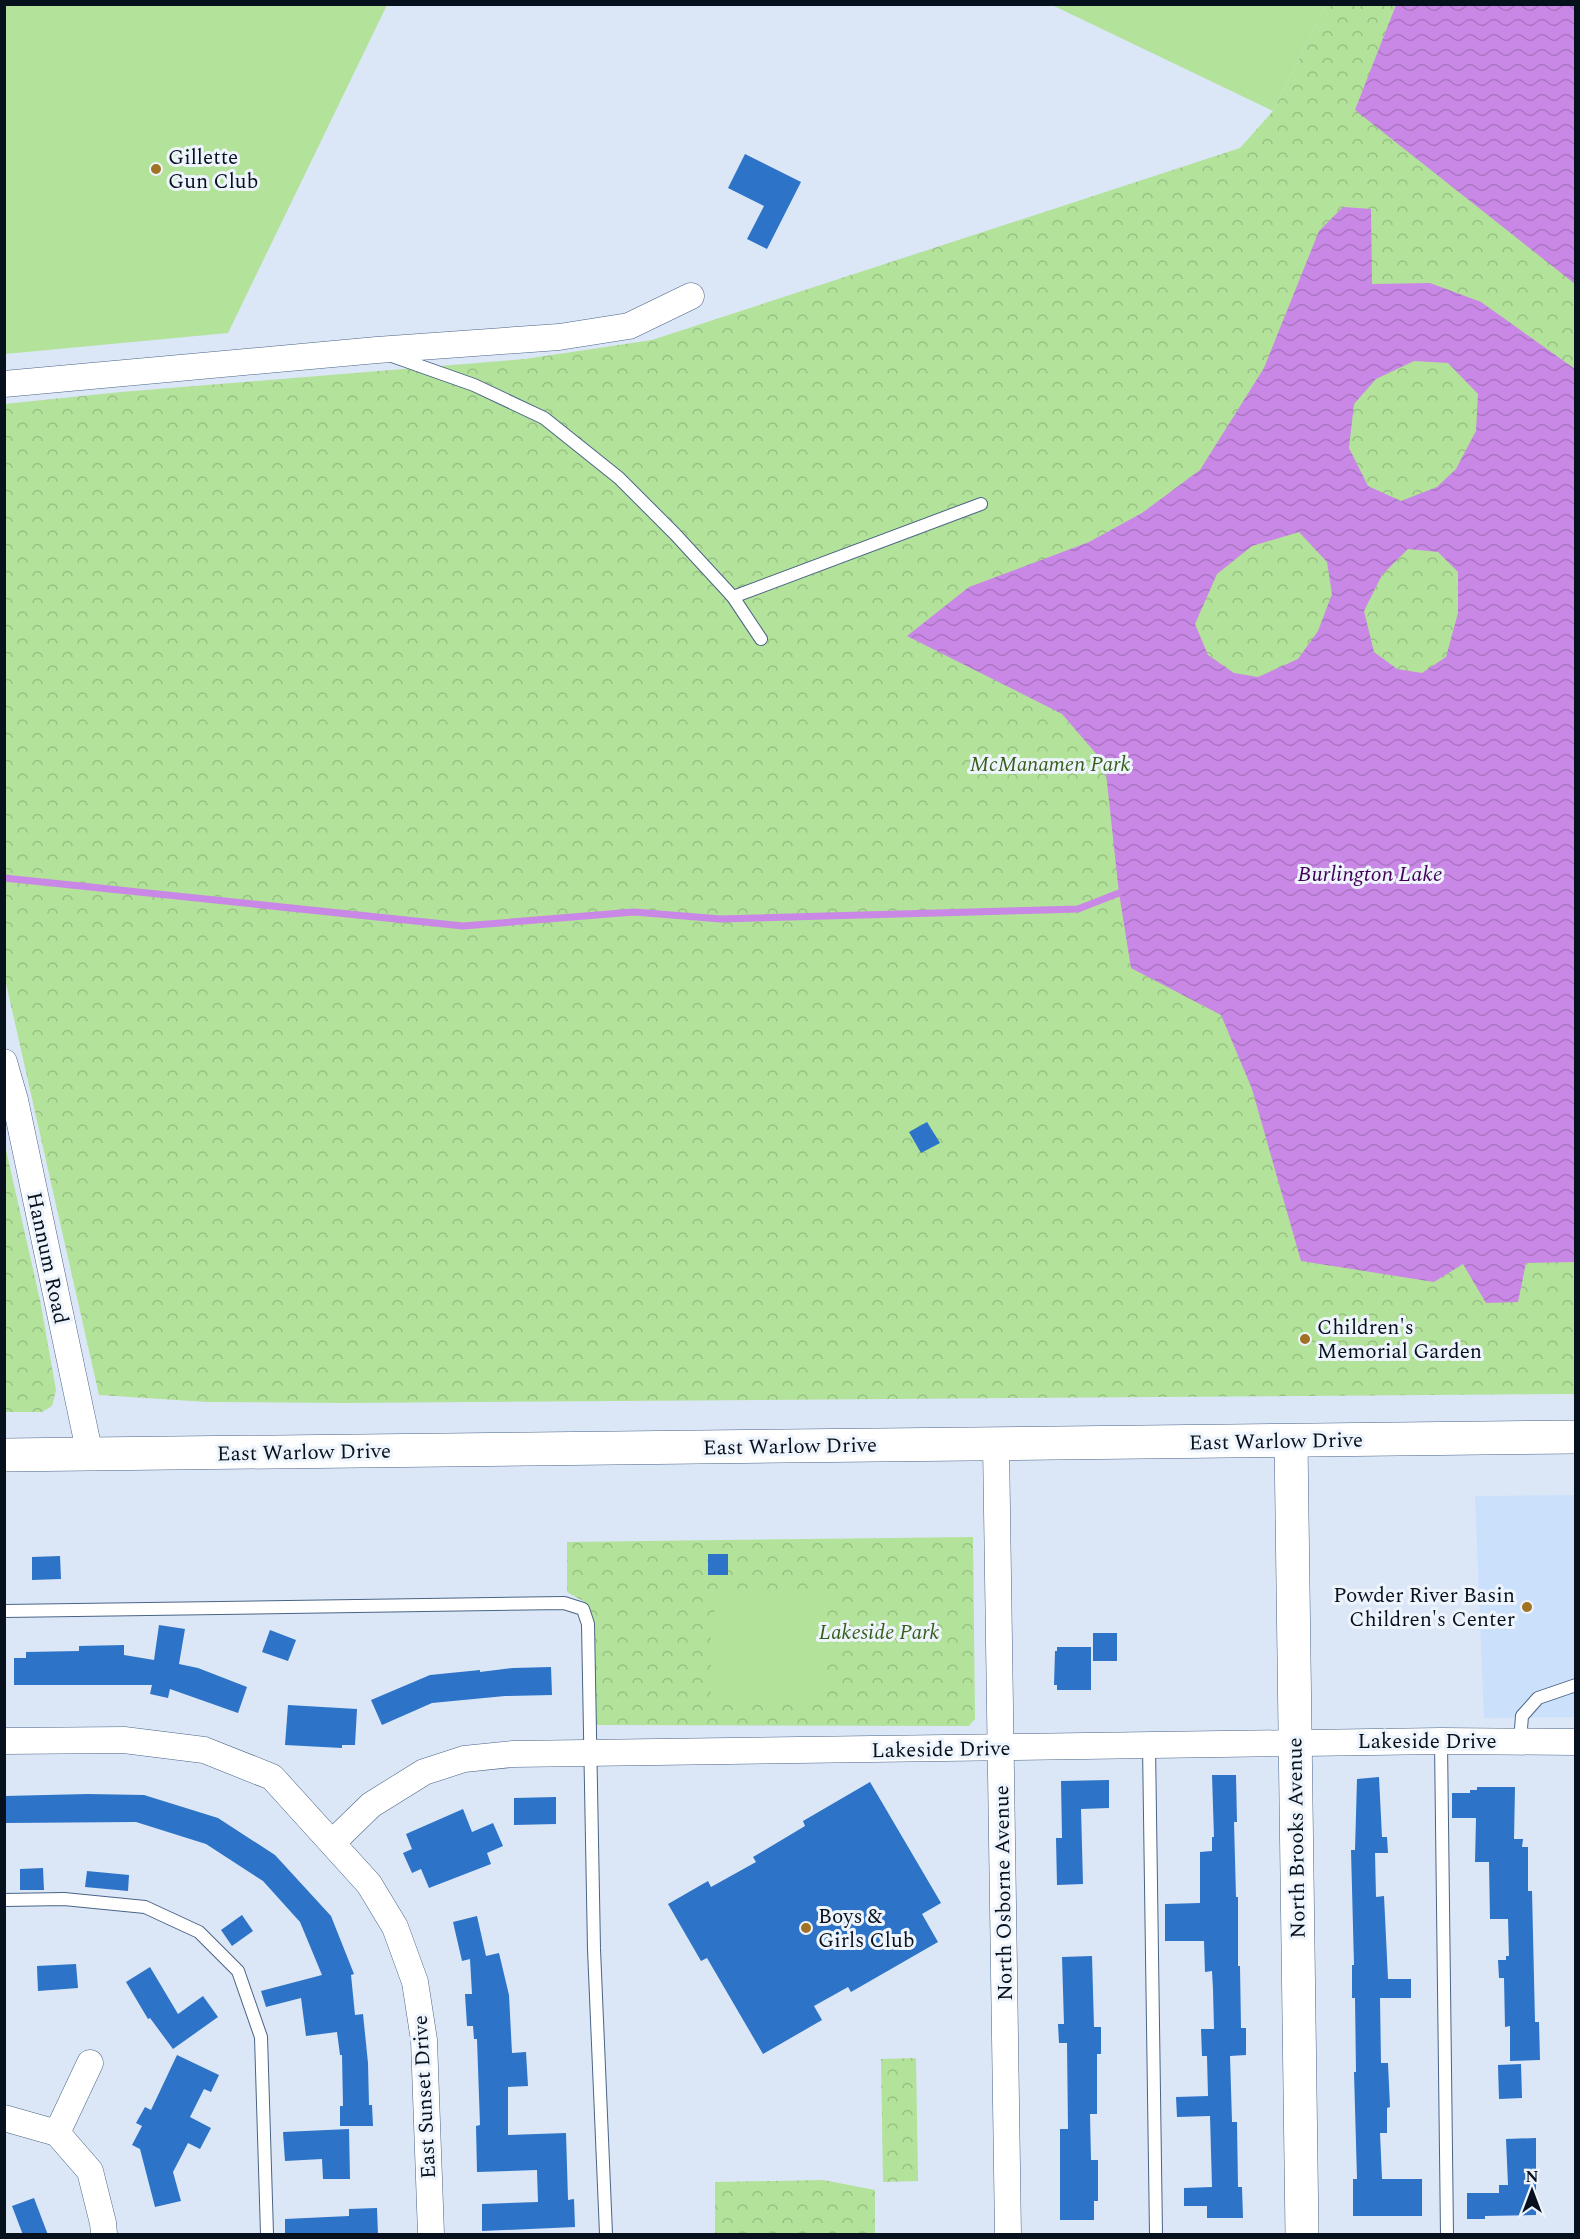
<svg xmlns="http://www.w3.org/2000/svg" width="1580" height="2239" font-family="Spectral,serif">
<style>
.built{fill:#cbe0fb}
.forest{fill:url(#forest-crowns)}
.garden{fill:#b3e29a}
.water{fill:url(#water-waves);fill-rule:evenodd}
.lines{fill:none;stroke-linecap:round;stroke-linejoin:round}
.stream{stroke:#c988e5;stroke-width:7}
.building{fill:#2d73c7}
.lane-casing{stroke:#4a6486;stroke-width:14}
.street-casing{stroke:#4a6486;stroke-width:27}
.secondary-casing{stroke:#4a6486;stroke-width:34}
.lane{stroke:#fff;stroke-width:12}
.street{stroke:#fff;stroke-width:26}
.secondary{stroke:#fff;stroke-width:33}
.poi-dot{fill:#a17124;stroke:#eef4fc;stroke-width:2}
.labels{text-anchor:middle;stroke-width:6;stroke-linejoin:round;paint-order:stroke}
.poi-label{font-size:21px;fill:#07111e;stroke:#eef4fc;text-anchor:start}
.park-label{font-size:21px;font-style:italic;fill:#365e1b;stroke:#eef4fc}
.street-label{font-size:21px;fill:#07111e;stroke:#eef4fc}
.water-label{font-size:22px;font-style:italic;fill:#420058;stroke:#eef4fc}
</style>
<defs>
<pattern id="forest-crowns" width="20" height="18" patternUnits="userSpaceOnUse" patternTransform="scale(1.5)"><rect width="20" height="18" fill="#b3e29a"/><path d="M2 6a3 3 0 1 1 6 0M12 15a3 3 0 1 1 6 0" fill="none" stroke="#98c184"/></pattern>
<pattern id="water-waves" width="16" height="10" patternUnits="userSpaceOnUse" patternTransform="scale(1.5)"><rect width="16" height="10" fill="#c988e5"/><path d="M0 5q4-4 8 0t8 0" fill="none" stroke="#ab74c4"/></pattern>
</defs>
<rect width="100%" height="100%" fill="#dbe7f7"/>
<path class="built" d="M 1575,1495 L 1575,1717 L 1484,1718 L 1475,1496 Z"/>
<g class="forest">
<path d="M 1326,5 L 1575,5 L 1575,1394 L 345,1403 L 207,1402 L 99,1395 L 5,979 L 4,404 L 121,392 L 525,359 L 652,340 L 1240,148 L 1273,111 Z"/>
<path d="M 4,1141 L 40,1300 L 56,1390 L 52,1406 L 42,1412 L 5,1412 Z"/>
<path d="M 973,1537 L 975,1719 L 969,1726 L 595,1725 L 594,1620 L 585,1602 L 567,1592 L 567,1542 Z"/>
<path d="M 916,2058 L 918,2181 L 883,2182 L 881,2059 Z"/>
<path d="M 823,2180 L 875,2190 L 875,2234 L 715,2234 L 715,2182 Z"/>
</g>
<g class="garden">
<path d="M 5,4 L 387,5 L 228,333 L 5,354 Z"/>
<path d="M 1052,5 L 1326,4 L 1326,5 L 1273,111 Z"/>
<path d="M 724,1597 L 826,1597 L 826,1698 L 711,1699 L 711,1616 Z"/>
</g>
<g class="water">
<path d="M 1396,5 L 1575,5 L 1575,284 L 1355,110 Z"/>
<path d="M 1343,207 L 1371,209 L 1372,284 L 1430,283 L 1481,302 L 1575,369 L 1575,1262 L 1526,1263 L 1518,1302 L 1486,1303 L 1463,1264 L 1434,1282 L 1301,1261 L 1252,1089 L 1221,1015 L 1131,968 L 1119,893 L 1105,764 L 1062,714 L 907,636 L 969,587 L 1089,542 L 1142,513 L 1200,470 L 1264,368 L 1319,231 ZM 1414,361 L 1448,363 L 1478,394 L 1476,431 L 1456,469 L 1437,487 L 1401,501 L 1368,486 L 1349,448 L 1354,404 L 1376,379 ZM 1299,532 L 1327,562 L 1332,594 L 1318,631 L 1298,659 L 1258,677 L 1234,673 L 1208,655 L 1195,624 L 1217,574 L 1252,546 ZM 1408,549 L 1438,552 L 1458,572 L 1458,613 L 1446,657 L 1422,673 L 1397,669 L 1374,652 L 1364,611 L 1382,575 Z"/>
</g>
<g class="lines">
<path class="stream" d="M 4,878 L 463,926 L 634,912 L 721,919 L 1078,909 L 1119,893"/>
</g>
<g class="building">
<path d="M 745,154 L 801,182 L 767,249 L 747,239 L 764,206 L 728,188 Z"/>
<path d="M 927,1122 L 940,1143 L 921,1153 L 909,1132 Z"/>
<rect x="708" y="1554" width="20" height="21"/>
<path d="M 60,1556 L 61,1579 L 32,1580 L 32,1557 Z"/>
<path d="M 159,1625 L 185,1629 L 179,1664 L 198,1668 L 247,1687 L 238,1713 L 170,1689 L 168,1698 L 150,1694 L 152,1685 L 14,1685 L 14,1658 L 26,1658 L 26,1652 L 79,1651 L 79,1646 L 124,1645 L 124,1655 L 154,1660 Z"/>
<path d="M 270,1630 L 296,1640 L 288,1661 L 262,1652 Z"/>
<rect x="1093" y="1633" width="24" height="28"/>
<path d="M 1057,1647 L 1091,1647 L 1091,1690 L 1057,1690 L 1057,1685 L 1054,1685 L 1055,1651 L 1057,1651 Z"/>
<path d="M 551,1667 L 552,1695 L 505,1696 L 432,1703 L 382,1725 L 371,1700 L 430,1675 L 480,1670 L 480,1672 L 513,1668 Z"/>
<path d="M 288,1705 L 357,1709 L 355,1745 L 342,1745 L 342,1748 L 285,1745 Z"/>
<path d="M 1212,1775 L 1236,1775 L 1237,1822 L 1234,1822 L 1236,1897 L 1238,1897 L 1238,1966 L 1240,1966 L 1241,2028 L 1246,2028 L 1246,2055 L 1230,2056 L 1232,2122 L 1237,2122 L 1238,2187 L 1242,2187 L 1243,2218 L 1207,2218 L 1207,2206 L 1184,2206 L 1184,2188 L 1212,2187 L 1210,2116 L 1177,2117 L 1176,2097 L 1208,2096 L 1207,2056 L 1202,2056 L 1201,2029 L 1214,2029 L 1213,1989 L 1212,1971 L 1205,1972 L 1204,1941 L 1165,1941 L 1165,1904 L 1200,1903 L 1200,1852 L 1212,1851 L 1212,1837 L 1214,1837 Z"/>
<path d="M 1379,1777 L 1382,1837 L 1387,1837 L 1388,1853 L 1375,1853 L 1376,1897 L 1384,1896 L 1388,1979 L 1411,1979 L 1411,1998 L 1380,1998 L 1381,2063 L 1388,2063 L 1390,2107 L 1387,2108 L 1387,2133 L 1380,2133 L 1382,2179 L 1422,2179 L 1422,2216 L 1353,2216 L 1353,2179 L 1357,2179 L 1354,2072 L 1356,2072 L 1355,1998 L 1352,1998 L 1352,1965 L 1354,1965 L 1351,1850 L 1355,1850 L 1357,1779 Z"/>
<path d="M 1109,1780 L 1109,1808 L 1081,1809 L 1083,1884 L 1057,1885 L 1056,1838 L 1062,1838 L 1061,1781 Z"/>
<path d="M 870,1782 L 941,1903 L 922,1914 L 938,1942 L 851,1992 L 848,1987 L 814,2006 L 822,2020 L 763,2054 L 707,1958 L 701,1961 L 668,1904 L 708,1881 L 711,1887 L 756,1862 L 753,1857 L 805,1826 L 803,1821 Z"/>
<path d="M 1477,1787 L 1515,1787 L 1514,1839 L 1523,1839 L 1522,1847 L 1528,1847 L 1528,1891 L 1532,1891 L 1535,2022 L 1539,2022 L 1540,2060 L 1510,2061 L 1510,2026 L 1505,2027 L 1504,1978 L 1499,1978 L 1498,1960 L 1506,1960 L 1506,1956 L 1509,1956 L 1508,1919 L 1490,1919 L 1489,1862 L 1475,1862 L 1476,1818 L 1452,1818 L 1452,1793 L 1470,1793 L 1470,1790 L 1477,1790 Z"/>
<path d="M 88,1794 L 144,1795 L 218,1818 L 275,1855 L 331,1916 L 354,1974 L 351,1975 L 355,2015 L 363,2014 L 368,2063 L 369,2105 L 372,2105 L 373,2126 L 340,2126 L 340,2106 L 343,2106 L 342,2055 L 340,2055 L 337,2032 L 306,2036 L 301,1998 L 266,2007 L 261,1991 L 322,1975 L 300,1922 L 263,1881 L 206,1844 L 136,1822 L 4,1823 L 4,1796 Z"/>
<path d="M 556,1797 L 556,1824 L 514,1825 L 514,1798 Z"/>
<path d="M 463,1809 L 472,1832 L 493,1823 L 503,1846 L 487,1853 L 491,1864 L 429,1888 L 421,1869 L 412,1873 L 403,1853 L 412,1849 L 406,1834 Z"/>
<path d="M 43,1868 L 44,1890 L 20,1890 L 20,1869 Z"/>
<path d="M 87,1871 L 129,1875 L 128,1891 L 85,1887 Z"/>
<path d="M 242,1915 L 253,1931 L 232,1946 L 221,1930 Z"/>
<path d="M 477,1916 L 486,1956 L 499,1953 L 509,1995 L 512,2053 L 526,2052 L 528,2086 L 508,2087 L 508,2135 L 566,2133 L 568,2200 L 574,2199 L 575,2227 L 482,2231 L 482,2204 L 538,2202 L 537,2170 L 477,2172 L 476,2126 L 480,2125 L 477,2039 L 474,2039 L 473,2026 L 467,2026 L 465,1994 L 472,1994 L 470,1959 L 462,1961 L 453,1922 Z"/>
<path d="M 1092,1956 L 1094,2027 L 1101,2027 L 1101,2054 L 1097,2054 L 1097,2114 L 1090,2114 L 1091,2160 L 1098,2160 L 1098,2201 L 1094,2201 L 1094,2220 L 1060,2220 L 1060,2129 L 1068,2129 L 1067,2043 L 1059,2043 L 1058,2024 L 1064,2024 L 1062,1957 Z"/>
<path d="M 76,1964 L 78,1988 L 38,1991 L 37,1966 Z"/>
<path d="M 150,1967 L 178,2014 L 203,1996 L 218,2017 L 173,2049 L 150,2018 L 148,2019 L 126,1982 Z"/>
<path d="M 177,2055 L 219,2075 L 211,2092 L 204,2089 L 190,2117 L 211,2128 L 200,2149 L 188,2143 L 173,2172 L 181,2201 L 155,2207 L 140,2149 L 132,2145 L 142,2126 L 136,2123 L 145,2107 L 151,2110 Z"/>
<path d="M 1521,2064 L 1522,2098 L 1499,2099 L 1498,2065 Z"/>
<path d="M 349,2129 L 350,2179 L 323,2179 L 322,2159 L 285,2161 L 283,2132 Z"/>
<path d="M 1536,2138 L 1536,2215 L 1485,2216 L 1485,2219 L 1467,2219 L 1467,2193 L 1499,2193 L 1499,2185 L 1508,2185 L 1506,2139 Z"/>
<path d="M 34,2198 L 48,2235 L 23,2235 L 12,2206 Z"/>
<path d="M 377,2208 L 378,2235 L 285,2235 L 285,2219 L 349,2216 L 349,2209 Z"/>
</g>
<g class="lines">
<g class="lane-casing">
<g id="lane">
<path d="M 392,356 L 474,385 L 544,418 L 619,478 L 675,534 L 733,597 L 761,639"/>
<path d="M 733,597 L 981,504"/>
<path d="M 4,1611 L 564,1603 L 583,1609 L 588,1624 L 594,1949 L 606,2234"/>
<path d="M 1441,1741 L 1447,2234"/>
<path d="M 1520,1741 L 1522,1716 L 1538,1698 L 1576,1685"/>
<path d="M 1149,1745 L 1156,2234"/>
<path d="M 4,1900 L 64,1899 L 145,1907 L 199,1932 L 238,1971 L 261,2037 L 267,2234"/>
</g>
</g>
<g class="street-casing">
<g id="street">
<path d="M 4,384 L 377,350 L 559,337 L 629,326 L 691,296"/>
<path d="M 4,1062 L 15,1100 L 90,1455"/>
<path d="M 996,1444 L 1008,2234"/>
<path d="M 4,1741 L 124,1740 L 204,1750 L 272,1777 L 369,1884 L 395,1927 L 415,1982 L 424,2040 L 431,2234"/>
<path d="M 333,1842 L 371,1805 L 424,1772 L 464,1759 L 513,1754 L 1441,1741 L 1576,1742"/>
<path d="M 4,2118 L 57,2133 L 90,2171 L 103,2223 L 104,2234"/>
<path d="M 57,2133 L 90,2063"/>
</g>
</g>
<g class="secondary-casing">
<g id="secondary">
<path d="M 1291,1441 L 1302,2234"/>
<path d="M 4,1455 L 1576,1437"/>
</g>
</g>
<use href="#lane" class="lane"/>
<use href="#street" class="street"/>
<use href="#secondary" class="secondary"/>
</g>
<g class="poi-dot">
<circle cx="156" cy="169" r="6"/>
<circle cx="1305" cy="1339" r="6"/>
<circle cx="1527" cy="1607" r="6"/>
<circle cx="806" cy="1928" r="6"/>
</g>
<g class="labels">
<g class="poi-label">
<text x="168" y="164">Gillette<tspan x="168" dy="24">Gun Club</tspan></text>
<text x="1317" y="1334">Children's<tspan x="1317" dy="24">Memorial Garden</tspan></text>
<text x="1515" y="1602" text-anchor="end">Powder River Basin<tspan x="1515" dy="24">Children's Center</tspan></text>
<text x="818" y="1923">Boys &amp;<tspan x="818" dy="24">Girls Club</tspan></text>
</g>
<g class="park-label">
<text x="1050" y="771">McManamen Park</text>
<text x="879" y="1639">Lakeside Park</text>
</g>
<g class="street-label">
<text transform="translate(48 1258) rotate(78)" y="7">Hannum Road</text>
<text transform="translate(1276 1441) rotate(-1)" y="7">East Warlow Drive</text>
<text transform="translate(790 1446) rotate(-1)" y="7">East Warlow Drive</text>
<text transform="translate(304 1452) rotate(-1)" y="7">East Warlow Drive</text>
<text x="1427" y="1748">Lakeside Drive</text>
<text transform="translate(941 1749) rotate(-1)" y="7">Lakeside Drive</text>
<text transform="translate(1296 1838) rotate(-91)" y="7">North Brooks Avenue</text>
<text transform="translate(1003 1893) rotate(-91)" y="7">North Osborne Avenue</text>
<text transform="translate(424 2097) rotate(-93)" y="7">East Sunset Drive</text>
</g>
<g class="water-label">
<text x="1370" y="881">Burlington Lake</text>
</g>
</g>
<rect width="1580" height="2239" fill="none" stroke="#07111e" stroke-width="12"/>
<g transform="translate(1532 2191)" stroke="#eef4fc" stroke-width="4.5" paint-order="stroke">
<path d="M0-4.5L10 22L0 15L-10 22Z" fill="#07111e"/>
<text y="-9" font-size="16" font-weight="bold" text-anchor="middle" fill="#07111e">N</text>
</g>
</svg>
